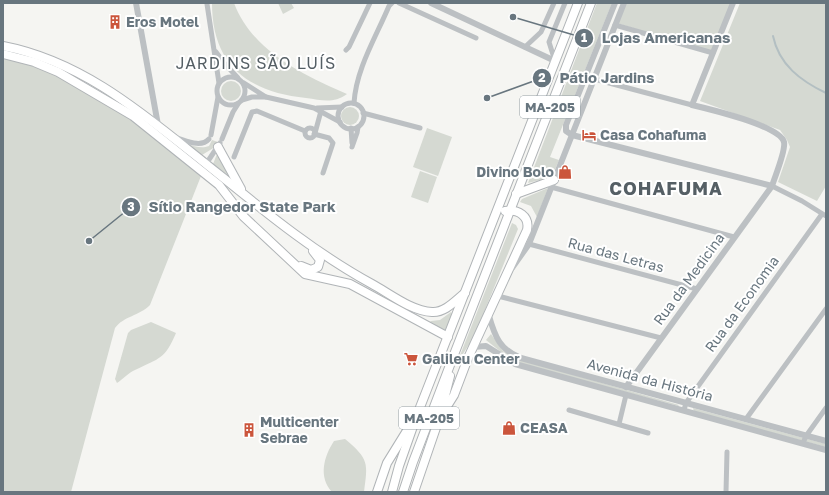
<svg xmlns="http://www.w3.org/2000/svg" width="829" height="495" font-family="'Golos Text',sans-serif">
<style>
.green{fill:#d5d9d2}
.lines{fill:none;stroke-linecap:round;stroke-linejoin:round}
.stream{stroke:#b3bfc2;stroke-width:2}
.primary-casing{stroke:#b0b4b7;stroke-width:10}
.minor{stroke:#bcc0c3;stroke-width:5}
.tertiary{stroke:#bcc0c3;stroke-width:6}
.primary{stroke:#fff;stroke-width:8}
.labels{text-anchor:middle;stroke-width:4;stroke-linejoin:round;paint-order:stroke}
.shield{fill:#fff;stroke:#959fa5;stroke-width:1}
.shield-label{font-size:13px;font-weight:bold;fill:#68767f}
.poi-label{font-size:14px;font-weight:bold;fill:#68767f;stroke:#fff;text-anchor:start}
.street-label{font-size:14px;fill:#68767f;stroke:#fff}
.quarter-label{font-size:16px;letter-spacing:1px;fill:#555f65;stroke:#fff}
.district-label{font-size:18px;font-weight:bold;letter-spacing:1px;fill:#555f65;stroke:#fff}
.leader{fill:none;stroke:#68767f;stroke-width:1.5}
.callout-dot{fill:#68767f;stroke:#fff;stroke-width:1.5}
.mark-label{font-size:12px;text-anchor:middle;font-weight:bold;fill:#fff}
.callout-label{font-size:15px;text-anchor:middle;font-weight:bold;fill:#68767f;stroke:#fff;stroke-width:4;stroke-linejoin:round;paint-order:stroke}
</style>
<rect width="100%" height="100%" fill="#f5f5f2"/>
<g class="green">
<path d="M212 3H234C252 51 303 75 347 94 333 104 322 100 306 98 248 92 212 65 212 3Z"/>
<polygon points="278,3 291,3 294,8 283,14"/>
<polygon points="597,3 612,3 550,157 559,160 552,177 528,183"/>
<polygon points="626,3 734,3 714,53 617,23"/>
<polygon points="740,3 826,3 826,186 817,201 778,182 790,147 787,140 780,130 700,101"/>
<path d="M3 58 46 70 128 117 201 176 150 305C139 316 124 316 115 328L71 492H3Z"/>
<circle cx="231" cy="91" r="10"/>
<circle cx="350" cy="116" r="9"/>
<polygon points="427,128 452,137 438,176 413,167"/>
<path d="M212 140 218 142 215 147 202 155 187 144C195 146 201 149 209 146Z"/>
<polygon points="217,154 219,154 236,182 213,164"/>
<polygon points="420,171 437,177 428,203 411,197"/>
<polygon points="548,188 537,217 531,206 520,202 522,199"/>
<polygon points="512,223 516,225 518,229 474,337 457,363"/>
<polygon points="451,312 452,314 446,331 430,322 431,321 440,320"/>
<path d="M151 322 176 333C165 359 160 358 135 370 128 373 123 379 117 383L115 379 128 333 131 330Z"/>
<polygon points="491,334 503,351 515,358 679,405 678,406 525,365 506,356 486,340"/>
<polygon points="693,408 826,444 826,447 694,412"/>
<path d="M345 439C369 459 368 463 364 492H332C318 477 324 456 334 441Z"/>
</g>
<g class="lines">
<path class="stream" d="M773 36C779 65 801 81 826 93"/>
<defs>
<g id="primary">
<path d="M3 46C76 60 134 106 191 152 249 198 306 248 372 284 389 293 411 311 432 312 445 313 456 300 465 293"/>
<polyline points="3,54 34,62 58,72 133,116 219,185 243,216 305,274 350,284 448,337"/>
<polyline points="218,147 241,189"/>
<polyline points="516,194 554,180"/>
<polyline points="301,266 311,270 318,267 320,260 313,251"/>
<path d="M439 419 454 395 468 358 527 230C530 216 518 209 505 211"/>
<polyline points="377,492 387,463 408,429"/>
<polyline points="392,492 399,466 417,415 578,3"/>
<polyline points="403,492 413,462 455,352 591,3"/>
<polyline points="414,492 439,419 450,376"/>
</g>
</defs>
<use href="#primary" class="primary-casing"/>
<g class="minor">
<polyline points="399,3 476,38"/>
<polyline points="207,4 219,83"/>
<polyline points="615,25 713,53"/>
<polyline points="525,47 541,32 554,3"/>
<polyline points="346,50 349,47 370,3"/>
<polyline points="216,52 225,64 238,78"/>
<polyline points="555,61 549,42 565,3"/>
<circle cx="231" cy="91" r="14"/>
<polyline points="594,79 692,105"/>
<polyline points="266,97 314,108 340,122"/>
<polyline points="242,100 252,97 266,97 244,83"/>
<path d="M354 103C356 69 376 37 389 6L392 3"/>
<circle cx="351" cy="116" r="13"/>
<polyline points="317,108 342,107"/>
<polyline points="363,113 420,128"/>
<polyline points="351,128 352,143"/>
<circle cx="310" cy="133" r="5"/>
<polyline points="315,133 321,111"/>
<polyline points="314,134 329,138 333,143 323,173"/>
<polyline points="211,135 218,97"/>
<path d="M177 138C187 141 201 148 209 139"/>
<polyline points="222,139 233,112 238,104"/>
<polyline points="352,147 357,133 358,127"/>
<polyline points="234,157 252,112 257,111 305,131"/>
<polyline points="206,164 220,143"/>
<polyline points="772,186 802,201 826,216"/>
<polyline points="551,187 734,237"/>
<polyline points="529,244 697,289"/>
<polyline points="498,296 661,338"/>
<polyline points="569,410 648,433"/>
<polyline points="684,410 686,403 822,214"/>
<polyline points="746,419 826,309"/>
<polyline points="619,424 626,395"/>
<polyline points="803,443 806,436 826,408"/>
<polyline points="726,492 727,452"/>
</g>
<g class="tertiary">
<polyline points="136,3 158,125"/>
<polyline points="431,3 555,61"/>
<polyline points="615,3 566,125 566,131 572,135 772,186"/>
<polyline points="512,268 529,244 624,3"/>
<path d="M489 316C495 337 500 350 521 358L826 441"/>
<polyline points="473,347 486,346 515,364 826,450"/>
<path d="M626 387 772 186C775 176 786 151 784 142 780 126 709 109 692 105L733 3"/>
</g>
<use href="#primary" class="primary"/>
</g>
<defs>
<symbol id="building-bare" viewBox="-9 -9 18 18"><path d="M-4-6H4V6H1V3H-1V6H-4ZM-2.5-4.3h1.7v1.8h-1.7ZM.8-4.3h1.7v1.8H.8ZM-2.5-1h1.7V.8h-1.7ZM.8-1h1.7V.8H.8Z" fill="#cb553c" stroke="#fff" stroke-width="2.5" paint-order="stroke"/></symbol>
<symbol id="hotel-bare" viewBox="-9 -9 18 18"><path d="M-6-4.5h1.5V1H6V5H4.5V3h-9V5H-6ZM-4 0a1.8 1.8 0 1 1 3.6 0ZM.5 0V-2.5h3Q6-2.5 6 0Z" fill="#cb553c" stroke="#fff" stroke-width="2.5" paint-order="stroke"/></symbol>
<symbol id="shop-bare" viewBox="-9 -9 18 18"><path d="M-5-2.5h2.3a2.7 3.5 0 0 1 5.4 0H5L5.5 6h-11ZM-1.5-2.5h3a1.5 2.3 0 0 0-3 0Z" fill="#cb553c" stroke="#fff" stroke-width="2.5" paint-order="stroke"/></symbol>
<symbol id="supermarket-bare" viewBox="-9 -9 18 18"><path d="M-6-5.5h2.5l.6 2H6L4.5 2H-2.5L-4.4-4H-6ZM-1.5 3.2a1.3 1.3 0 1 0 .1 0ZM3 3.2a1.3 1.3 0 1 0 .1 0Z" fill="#cb553c" stroke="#fff" stroke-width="2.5" paint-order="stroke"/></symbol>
</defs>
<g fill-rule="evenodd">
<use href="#building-bare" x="105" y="12" width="20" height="20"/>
<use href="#hotel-bare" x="579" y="125" width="20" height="20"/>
<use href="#shop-bare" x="555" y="162" width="20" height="20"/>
<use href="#supermarket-bare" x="401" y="349" width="20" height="20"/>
<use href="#shop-bare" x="499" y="418" width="20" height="20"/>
<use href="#building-bare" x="239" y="420" width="20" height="20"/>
</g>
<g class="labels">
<g class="shield">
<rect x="520" y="96" width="60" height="22" rx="3"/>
<rect x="399" y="407" width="60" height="22" rx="3"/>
</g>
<g class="shield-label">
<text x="550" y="112">MA-205</text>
<text x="429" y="423">MA-205</text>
</g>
<g class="poi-label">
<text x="126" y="27">Eros Motel</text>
<text x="600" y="140">Casa Cohafuma</text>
<text x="554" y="177" text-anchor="end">Divino Bolo</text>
<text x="422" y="364">Galileu Center</text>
<text x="260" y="427">Multicenter<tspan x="260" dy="16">Sebrae</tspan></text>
<text x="520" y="433">CEASA</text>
</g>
<g class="street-label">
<text transform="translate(616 255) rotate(15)" y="5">Rua das Letras</text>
<text transform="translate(689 279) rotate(-54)" y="5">Rua da Medicina</text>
<text transform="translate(742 304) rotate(-54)" y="5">Rua da Economia</text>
<text transform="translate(650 380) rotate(15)" y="5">Avenida da História</text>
</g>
<g class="quarter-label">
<text x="256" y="69">JARDINS SÃO LUÍS</text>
</g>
<g class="district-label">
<text x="666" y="195">COHAFUMA</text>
</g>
</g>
<path class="leader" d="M513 17L584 38M487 98L542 78M89 241L131 207"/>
<g class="callout-dot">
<circle cx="513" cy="17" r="4"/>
<circle cx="487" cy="98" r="4"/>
<circle cx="89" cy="241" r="4"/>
<circle cx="584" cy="38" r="10"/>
<circle cx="542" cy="78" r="10"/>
<circle cx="131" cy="207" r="10"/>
</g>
<g class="mark-label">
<text x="584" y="42">1</text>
<text x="542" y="82">2</text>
<text x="131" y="211">3</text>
</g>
<g class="callout-label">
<text x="666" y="43">Lojas Americanas</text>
<text x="607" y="83">Pátio Jardins</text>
<text x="242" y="212">Sítio Rangedor State Park</text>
</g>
<rect width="829" height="495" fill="none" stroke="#68767f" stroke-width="8"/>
</svg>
